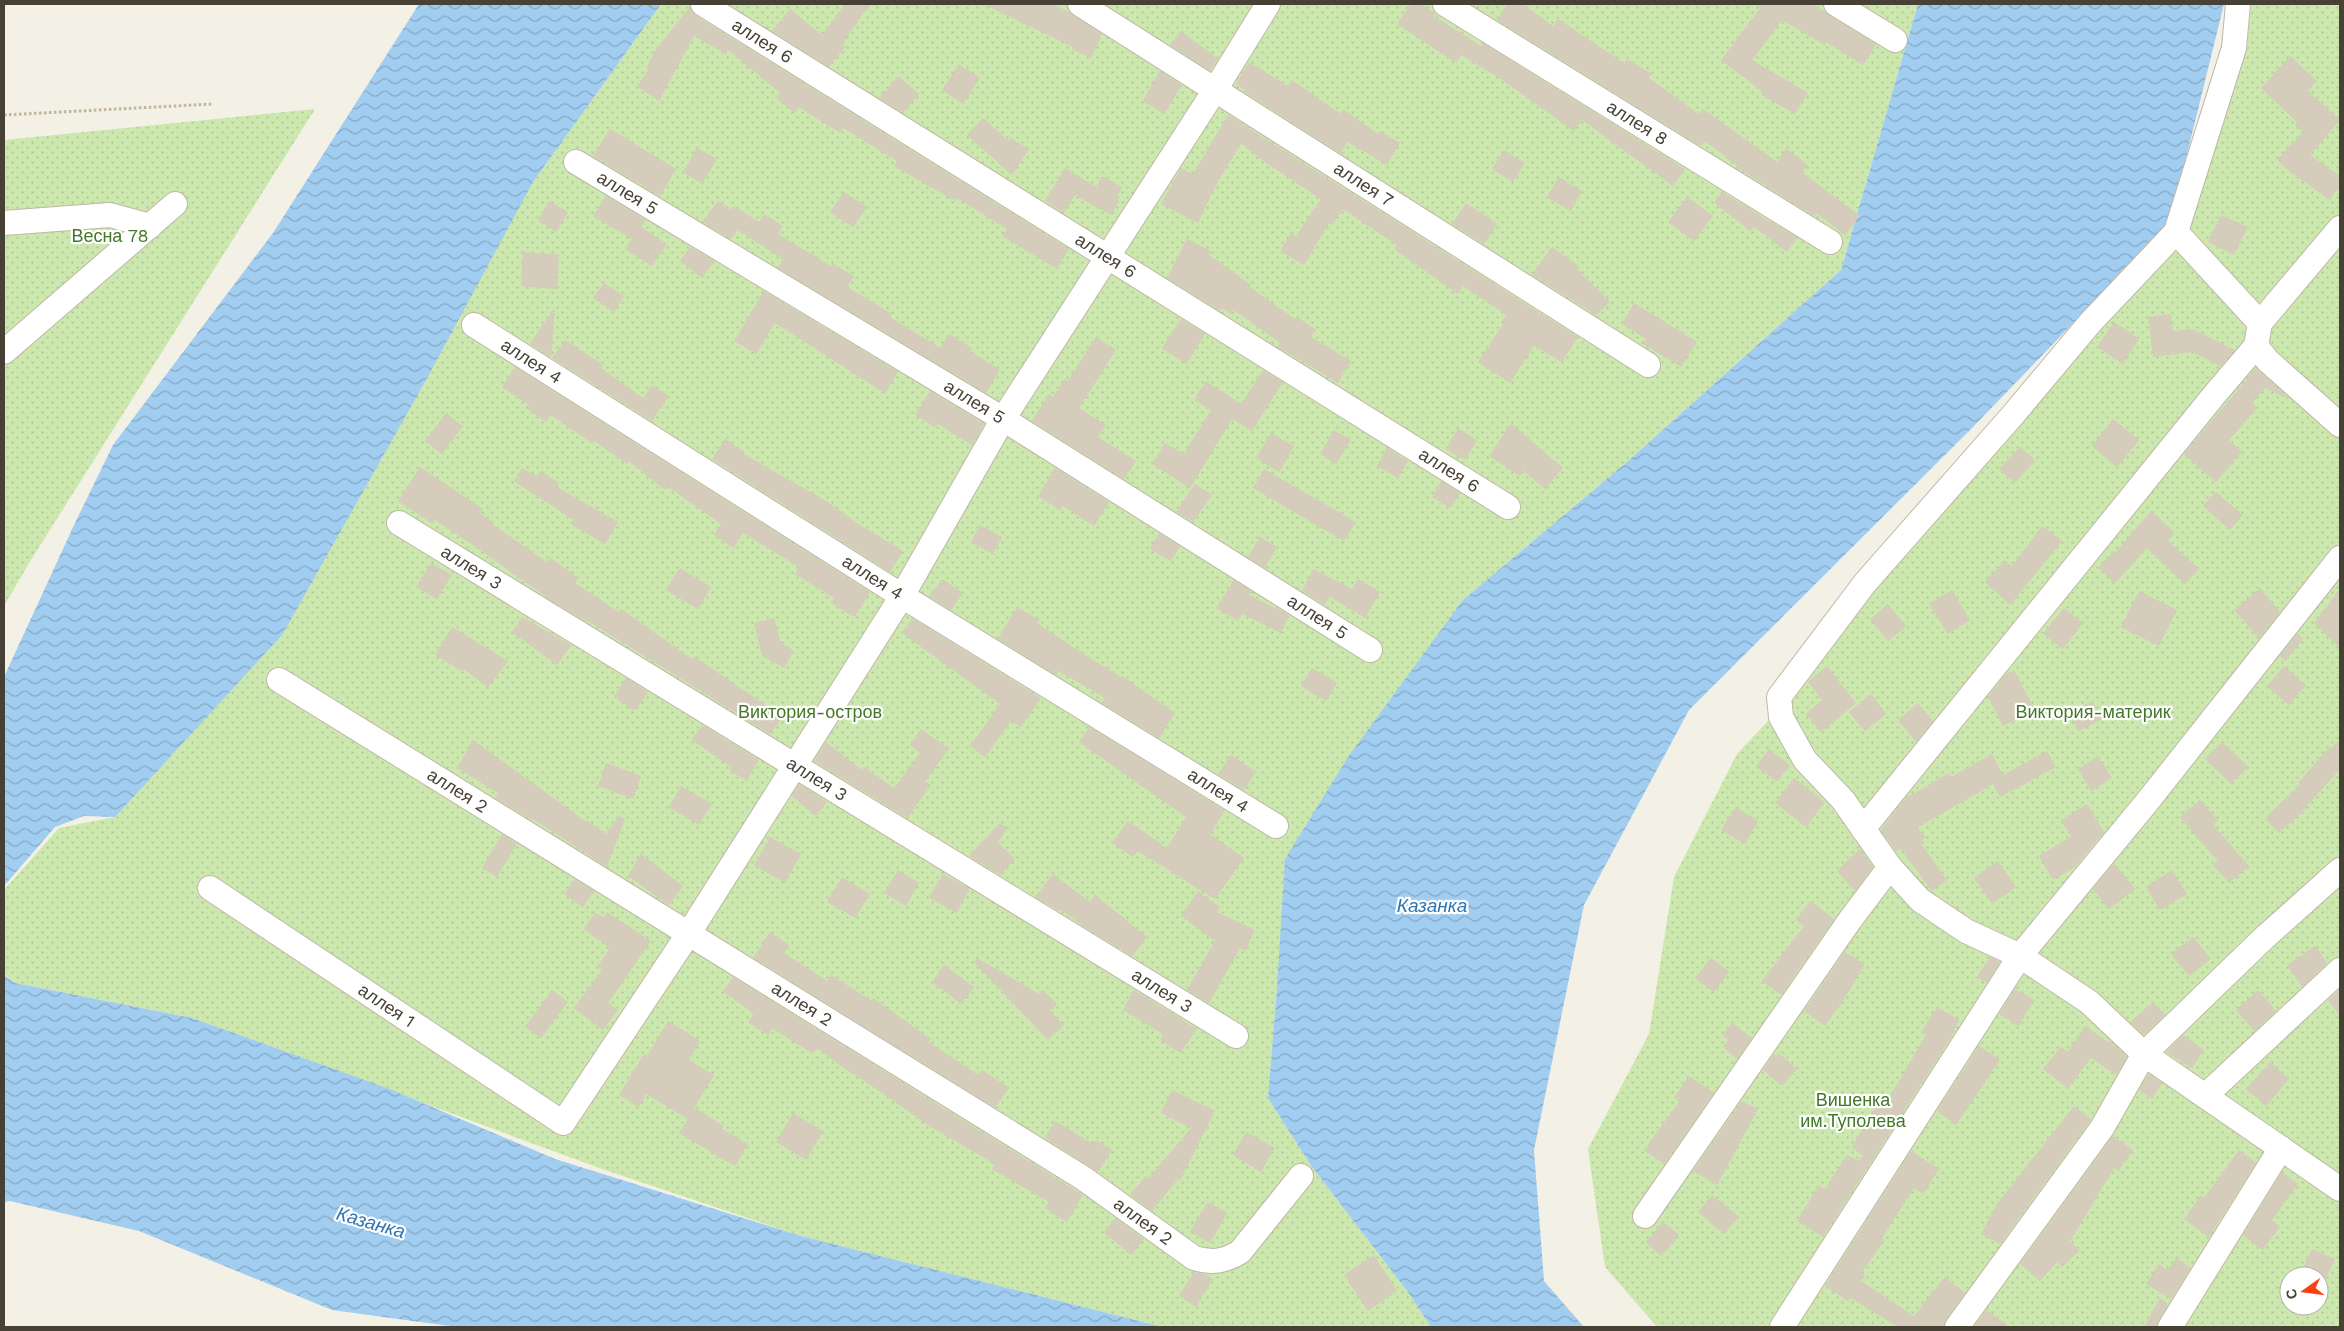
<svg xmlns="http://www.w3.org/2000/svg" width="2344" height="1331" font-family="'Work Sans',sans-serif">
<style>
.garden{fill:url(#garden-dots);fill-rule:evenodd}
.water{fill:url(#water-waves)}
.building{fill:#d5ccbb}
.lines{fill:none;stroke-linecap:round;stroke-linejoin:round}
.minor-casing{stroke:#bfb8a8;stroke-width:26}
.path{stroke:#c1b499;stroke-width:3;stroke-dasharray:2.5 2.5;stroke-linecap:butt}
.minor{stroke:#fff;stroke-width:24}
.labels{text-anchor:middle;stroke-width:4.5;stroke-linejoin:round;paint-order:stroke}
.street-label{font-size:18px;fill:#464035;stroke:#fff}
.park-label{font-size:18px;fill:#437828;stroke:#fff}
.water-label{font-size:19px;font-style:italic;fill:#2d75b3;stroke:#fff}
</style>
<defs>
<pattern id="garden-dots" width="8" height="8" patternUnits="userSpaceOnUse" patternTransform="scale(1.25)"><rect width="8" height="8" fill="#cce8ae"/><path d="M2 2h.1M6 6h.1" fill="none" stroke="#b1c896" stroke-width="1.8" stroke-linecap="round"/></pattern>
<pattern id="water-waves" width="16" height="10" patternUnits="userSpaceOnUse" patternTransform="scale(1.25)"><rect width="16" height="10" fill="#a1cdf1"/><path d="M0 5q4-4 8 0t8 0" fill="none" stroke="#85a8c4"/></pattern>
</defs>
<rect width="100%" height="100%" fill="#f3f0e6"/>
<g class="garden">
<polygon points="661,4 1918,4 1841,270 1627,462 1463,600 1277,988 1268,1098 1312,1167 1408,1292 1431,1327 1163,1327 801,1236 602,1169 192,1018 15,983 4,974 4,890 59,828 115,817 533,182"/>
<path d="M2251 4H2340V1327H1657L1605 1267 1588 1149 1649 1034 1674 877 1737 754 1784 704 1911 545 2071 360 2171 254 2247 50ZM2289 1276H2319V1306H2289Z"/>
<polygon points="315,109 29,563 4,606 4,140"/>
</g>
<g class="water">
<polygon points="419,4 661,4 533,182 426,380 282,635 115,817 84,816 55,827 4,886 4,677 75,523 113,445 273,233"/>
<polygon points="1918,4 2224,4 2170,223 1971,429 1689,710 1584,905 1534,1150 1544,1281 1584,1327 1431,1327 1408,1292 1312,1167 1268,1098 1277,988 1285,859 1348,757 1463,600 1627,462 1841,270"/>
<polygon points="4,975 15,983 192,1018 392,1090 555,1159 801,1236 1163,1327 457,1327 332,1310 139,1231 10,1201 4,1202"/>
</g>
<g class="building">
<polygon points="845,4 870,4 842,44 846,46 829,67 772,31 790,9 822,35"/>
<polygon points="983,4 1051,4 1070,12 1102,34 1091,58 1072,49 1073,47"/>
<polygon points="1411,4 1421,4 1435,14 1434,16 1481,46 1483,43 1685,169 1673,186 1582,120 1574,131 1501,79 1461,55 1456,63 1397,24"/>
<polygon points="1507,4 1523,4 1553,26 1558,19 1624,63 1627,59 1652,74 1649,78 1699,114 1703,109 1777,162 1786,149 1808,165 1802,172 1860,216 1845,235 1816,213 1814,216 1739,169 1740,168 1705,141 1701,146 1497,20"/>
<polygon points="1755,4 1812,4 1876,44 1863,65 1826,42 1825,45 1782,20 1752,60 1808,93 1795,114 1762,95 1763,92 1721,60 1761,7"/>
<polygon points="690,7 696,16 1069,249 1057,269 1002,236 1007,229 957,198 955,201 894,166 897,161 843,128 840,133 799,107 795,113 776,98 780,93 728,50 726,54 694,36 659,101 637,86 649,69 646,68 656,49"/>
<polygon points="1181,31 1218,59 1210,71 1170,45"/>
<polygon points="2290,56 2317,81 2308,91 2340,120 2310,155 2340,176 2340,185 2330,200 2292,173 2277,160 2303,132 2295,125 2297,122 2261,88"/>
<polygon points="1249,62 1288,86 1292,80 1341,114 1344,110 1378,134 1380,131 1400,143 1387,165 1348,142 1340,153 1243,91 1244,89 1236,84"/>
<polygon points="959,64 980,78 963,104 942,90"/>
<polygon points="1160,71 1182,85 1164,114 1143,101"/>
<polygon points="898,76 919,94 903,113 879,98"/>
<polygon points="1228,115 1578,337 1562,362 1534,346 1510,383 1478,362 1504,323 1502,321 1506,315 1463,286 1458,294 1394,249 1397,245 1343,209 1332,225 1329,223 1304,265 1280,251 1291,233 1296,236 1321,199 1265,162 1241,143 1216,185 1198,223 1161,204 1181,168 1193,174"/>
<polygon points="983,118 1009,141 1011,138 1029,149 1012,175 967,135"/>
<polygon points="610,129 676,169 660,196 593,156"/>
<polygon points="697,148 717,159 702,184 683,172"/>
<polygon points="1504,150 1525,163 1513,182 1492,169"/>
<polygon points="1065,168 1096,187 1102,176 1122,187 1116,199 1119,201 1111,215 1075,195 1064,213 1045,201"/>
<polygon points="1559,177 1582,191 1571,211 1547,197"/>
<polygon points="844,192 867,207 853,227 830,212"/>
<polygon points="1722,192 1797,238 1787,252 1754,227 1751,231 1714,203"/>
<polygon points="606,196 646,220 641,227 667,244 652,266 625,249 632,239 593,216"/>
<polygon points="1687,197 1713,216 1694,241 1668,222"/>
<polygon points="549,201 568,212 556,232 538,220"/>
<polygon points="718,201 731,210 733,206 759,222 764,214 783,226 778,234 831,266 832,263 854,276 847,287 892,314 890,317 940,348 949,334 972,348 970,351 1000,370 986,393 778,268 783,259 738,230 731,239 707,225 703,221"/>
<polygon points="1466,203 1497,224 1484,244 1452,224"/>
<polygon points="2221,215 2248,227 2234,255 2208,242"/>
<polygon points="1187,239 1211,251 1209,255 1251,285 1250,287 1295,319 1297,317 1316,330 1311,337 1351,361 1338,383 1278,347 1280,343 1234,310 1231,314 1222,308 1220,311 1167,278"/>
<polygon points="690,247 714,261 702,278 680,261"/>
<polygon points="1552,247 1577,265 1575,267 1610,302 1596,315 1532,275"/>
<polygon points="523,252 559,255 557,289 521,286"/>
<polygon points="604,283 624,296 614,312 593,298"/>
<polygon points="764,291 898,372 885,393 775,323 756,354 734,341"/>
<polygon points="1634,303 1697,342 1681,367 1643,344 1646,339 1622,324"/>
<polygon points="555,307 551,358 530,344"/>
<polygon points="2171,314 2173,331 2192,329 2235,350 2220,366 2192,352 2153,357 2148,317"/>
<polygon points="1181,319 1205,334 1186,364 1162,348"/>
<polygon points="2114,322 2139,339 2123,364 2097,347"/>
<polygon points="1096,337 1116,350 1079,408 1106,425 1098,437 1136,461 1124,479 1032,421 1049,394 1053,397 1064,379 1068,381"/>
<polygon points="565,340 603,365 601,368 643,398 652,385 669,396 652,421 552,358"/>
<polygon points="515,367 870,592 855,617 831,603 834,598 795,574 799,567 743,533 733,548 714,535 721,524 667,486 665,490 629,461 627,464 594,441 593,444 551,415 546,422 528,409 530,406 502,387"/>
<polygon points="2256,368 2286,396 2285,398 2265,388 2252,403 2257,408 2229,440 2242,452 2216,482 2184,454"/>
<polygon points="1263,370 1283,382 1252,431 1232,419 1190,488 1152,464 1165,443 1184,454 1211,410 1194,400 1206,381 1241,404"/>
<polygon points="930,391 984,424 972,445 938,424 935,427 915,415"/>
<polygon points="446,413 463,426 442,454 425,441"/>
<polygon points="2113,419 2139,440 2117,467 2092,446"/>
<polygon points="1511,423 1563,468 1545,489 1523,470 1520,476 1489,456"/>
<polygon points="1458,428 1477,440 1465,460 1446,449"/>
<polygon points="1334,430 1351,440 1336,464 1320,454"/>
<polygon points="1271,433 1294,446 1279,472 1256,458"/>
<polygon points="725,439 743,451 742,453 828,502 857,523 903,551 890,572 712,459"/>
<polygon points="2020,447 2035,460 2015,483 1999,469"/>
<polygon points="1387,448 1408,461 1398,478 1377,466"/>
<polygon points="420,467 483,509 480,513 493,522 492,524 547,562 550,558 579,578 575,583 619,612 621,609 692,659 694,656 783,717 770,734 588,621 587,622 552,601 476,547 435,520 433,524 398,501"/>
<polygon points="522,468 537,476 541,471 559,483 557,487 618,522 605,544 572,525 574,520 514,481"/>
<polygon points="1055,468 1109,502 1094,526 1063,506 1060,510 1038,496"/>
<polygon points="1264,469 1356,522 1344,541 1253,488"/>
<polygon points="1441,481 1460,493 1451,508 1432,497"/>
<polygon points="1195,484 1212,495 1193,522 1176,512"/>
<polygon points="2216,492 2243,515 2230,530 2203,506"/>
<polygon points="2151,511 2175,533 2168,541 2199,569 2185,584 2147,548 2115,583 2098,568 2114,551 2116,552"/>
<polygon points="980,525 1002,537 993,554 971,542"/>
<polygon points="2042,526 2062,541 2010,605 1985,582 2005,560 2012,566"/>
<polygon points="1159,533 1180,546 1171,561 1150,549"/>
<polygon points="1260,537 1277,547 1265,568 1248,557"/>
<polygon points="431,563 452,575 437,599 416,587"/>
<polygon points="680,568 711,587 698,609 666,590"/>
<polygon points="1313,569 1352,589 1358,579 1380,592 1365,618 1329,596 1325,605 1302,591"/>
<polygon points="942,579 963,593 951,610 929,597"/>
<polygon points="1234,580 1251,591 1249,595 1289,615 1281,633 1242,614 1238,621 1216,608"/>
<polygon points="2260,588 2280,612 2259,638 2234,610"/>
<polygon points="2340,589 2340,648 2314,623"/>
<polygon points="1952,590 1970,620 1948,634 1929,604"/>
<polygon points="2139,591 2177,610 2159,646 2121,627"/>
<polygon points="1888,604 1906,626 1888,641 1870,619"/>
<polygon points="1017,607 1039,620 1037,623 1085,655 1121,677 1122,676 1175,713 1159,738 1102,703 1105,698 1059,671 1056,675 998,639"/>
<polygon points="2064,608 2083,623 2063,649 2043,634"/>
<polygon points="522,617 571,645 557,665 512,632"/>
<polygon points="774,618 781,643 794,651 784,668 762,656 754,623"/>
<polygon points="912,618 1041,698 1021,727 1011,721 985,757 970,746 1000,704 902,633"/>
<polygon points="452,627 508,661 488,687 464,669 462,671 435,655"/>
<polygon points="2298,633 2303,639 2286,661 2280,656"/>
<polygon points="1827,666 1856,703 1821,732 1806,714 1822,700 1808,682"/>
<polygon points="2284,666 2306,685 2289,705 2267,686"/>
<polygon points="1312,668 1337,683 1326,701 1301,686"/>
<polygon points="2014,670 2035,710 2003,726 1988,697 2005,675"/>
<polygon points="626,678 648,692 635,711 614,697"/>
<polygon points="1871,694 1886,714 1865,731 1849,712"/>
<polygon points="2092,701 2102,719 2079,731 2069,713"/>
<polygon points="1918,703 1933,721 1916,742 1898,720"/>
<polygon points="702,725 759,760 747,781 729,770 731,767 692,740"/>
<polygon points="1090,727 1225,811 1210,834 1244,858 1215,899 1138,851 1133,857 1112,843 1128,821 1167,848 1186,817 1079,742"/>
<polygon points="921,729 949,749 925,781 931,785 907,818 814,761 826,742 862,770 864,767 894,788 920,753 910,745"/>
<polygon points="473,740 585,821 586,820 606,834 619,816 625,819 607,867 533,819 532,820 495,798 498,793 457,768"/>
<polygon points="2340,740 2340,769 2299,815 2279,833 2265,818 2300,785 2298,783 2323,754"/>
<polygon points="2222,742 2248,767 2231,784 2205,759"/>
<polygon points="1769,749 1790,765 1777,782 1756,766"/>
<polygon points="2047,751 2056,767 2000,797 1993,784 1917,828 1926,837 1920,842 1947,880 1932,891 1900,848 1896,852 1881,830 1906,798 1949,773 1951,777 1992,754 2003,775"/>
<polygon points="1231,755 1256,772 1244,790 1218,774"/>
<polygon points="2098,756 2112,778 2091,791 2078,769"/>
<polygon points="606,763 641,776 633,799 598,786"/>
<polygon points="1794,778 1825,802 1806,827 1775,803"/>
<polygon points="799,784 827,802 816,816 792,796"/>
<polygon points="681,786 712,804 699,825 669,807"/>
<polygon points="2200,800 2218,821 2213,825 2249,866 2229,883 2213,865 2218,861 2180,817"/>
<polygon points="2087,804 2104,832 2075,867 2053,880 2039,856 2071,837 2061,820"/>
<polygon points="1736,807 1758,821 1745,844 1721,830"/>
<polygon points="1000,823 1007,828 998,843 1015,859 1000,875 969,856"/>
<polygon points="502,834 517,844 497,877 482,868"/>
<polygon points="770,837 801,854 785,883 754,865"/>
<polygon points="1860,849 1873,867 1855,891 1837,871"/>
<polygon points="641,854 683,886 669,905 628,876"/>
<polygon points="1998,861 2016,887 1992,904 1974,878"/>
<polygon points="2114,863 2135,889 2109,909 2093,889"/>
<polygon points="898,870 919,883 906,906 884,893"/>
<polygon points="2172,870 2187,894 2160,910 2146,887"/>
<polygon points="943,874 970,889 956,913 929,897"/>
<polygon points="1053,874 1090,902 1095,895 1147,937 1132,956 1084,927 1060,909 1059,911 1035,897"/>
<polygon points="842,877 870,894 855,918 827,902"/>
<polygon points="575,879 594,891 583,907 564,894"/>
<polygon points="1198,891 1220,907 1217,912 1255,930 1245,951 1240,948 1209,1003 1187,990 1215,941 1181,916"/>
<polygon points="1810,901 1834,919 1781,995 1762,981 1804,926 1796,920"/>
<polygon points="607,912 651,941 608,1003 618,1010 603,1030 574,1008 602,970 597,967 610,948 584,929 595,913 604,917"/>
<polygon points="770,932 789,945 784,953 827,981 831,975 872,1001 873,998 931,1039 929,1042 978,1075 982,1070 1009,1088 995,1108 753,958"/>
<polygon points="2193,937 2211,959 2189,976 2171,954"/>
<polygon points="2315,946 2327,963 2302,987 2287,965"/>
<polygon points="1845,952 1865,964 1845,998 1825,1026 1804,1011"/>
<polygon points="1990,957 2000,962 1987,983 1977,977"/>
<polygon points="977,958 1039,994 1043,990 1057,1004 1050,1011 1064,1025 1048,1040 974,962"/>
<polygon points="1711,958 1729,972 1714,992 1695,978"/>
<polygon points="944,965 974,987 961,1004 932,982"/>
<polygon points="733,977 1083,1195 1067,1222 1045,1208 1049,1202 992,1169 995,1164 931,1127 850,1071 849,1072 817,1048 813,1054 772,1028 768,1035 748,1022 754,1014 723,991"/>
<polygon points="2015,989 2034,1000 2019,1026 1999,1014"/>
<polygon points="2340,989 2340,1016 2328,1000"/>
<polygon points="552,990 568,1002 541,1038 525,1027"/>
<polygon points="1134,990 1197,1029 1180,1053 1160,1040 1163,1034 1123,1010"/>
<polygon points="2258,990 2276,1011 2254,1031 2236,1010"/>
<polygon points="2153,1002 2165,1015 2144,1035 2130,1022"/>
<polygon points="1937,1007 1959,1020 1954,1030 1955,1031 1823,1237 1797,1221 1819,1185 1825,1189 1847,1155 1859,1161 1863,1156 1852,1147 1880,1100 1886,1103 1926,1035 1921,1032"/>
<polygon points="668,1021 700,1041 689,1060 714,1075 688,1119 646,1094 639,1107 619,1095 644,1054 647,1056"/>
<polygon points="1732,1023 1752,1038 1737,1059 1723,1047 1728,1040 1723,1035"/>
<polygon points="2085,1026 2108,1042 2110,1041 2127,1057 2116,1075 2091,1058 2068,1088 2043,1069 2061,1047 2068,1052"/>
<polygon points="2183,1035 2204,1050 2192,1068 2166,1052"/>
<polygon points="1979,1046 2000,1060 1956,1125 1937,1111"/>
<polygon points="1779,1053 1797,1069 1782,1086 1763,1070 1774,1054 1776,1056"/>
<polygon points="2270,1062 2289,1079 2266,1106 2246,1089"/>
<polygon points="2149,1074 2162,1083 2152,1099 2139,1090"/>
<polygon points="1689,1076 1714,1093 1664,1164 1644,1150 1679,1102 1674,1098"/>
<polygon points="1172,1090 1215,1111 1180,1181 1178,1179 1152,1211 1130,1195 1146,1176 1149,1178 1191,1128 1161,1113"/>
<polygon points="1742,1101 1758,1109 1717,1185 1693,1171"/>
<polygon points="2074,1106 2091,1119 2000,1244 1981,1234 1997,1204"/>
<polygon points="695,1108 724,1126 722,1129 748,1144 735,1166 679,1133"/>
<polygon points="793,1113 823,1131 806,1160 776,1142"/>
<polygon points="1055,1121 1093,1144 1095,1140 1112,1150 1098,1172 1045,1138"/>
<polygon points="1246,1132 1275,1148 1261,1172 1233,1155"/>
<polygon points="2113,1136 2133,1150 2118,1171 2114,1168 2070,1241 2079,1251 2062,1267 2057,1262 2040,1281 2020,1264"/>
<polygon points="2239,1150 2256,1163 2209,1237 2184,1219 2201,1195 2204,1198"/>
<polygon points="1911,1151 1939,1169 1923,1194 1914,1188 1882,1238 1885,1240 1861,1273 1865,1276 1861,1281 1914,1316 1945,1277 1965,1293 1946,1319 1944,1327 1898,1327 1851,1298 1848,1301 1825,1286"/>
<polygon points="2282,1172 2298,1184 2272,1220 2280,1226 2263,1250 2243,1235"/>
<polygon points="1712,1195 1739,1217 1724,1234 1698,1212"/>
<polygon points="1208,1202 1227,1213 1210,1243 1190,1231"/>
<polygon points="1115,1218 1144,1239 1131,1255 1104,1232"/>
<polygon points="1663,1222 1679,1235 1661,1256 1646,1242"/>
<polygon points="2312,1249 2335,1259 2324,1282 2319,1280 2319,1276 2310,1276 2301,1272"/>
<polygon points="1374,1255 1397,1291 1368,1311 1344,1275"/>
<polygon points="2176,1258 2191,1268 2171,1299 2146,1284 2159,1264 2168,1270"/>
<polygon points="1194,1272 1205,1274 1213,1279 1196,1307 1179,1296"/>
<polygon points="2160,1298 2168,1304 2156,1327 2144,1327"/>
<polygon points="1987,1310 2009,1327 1974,1327"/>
</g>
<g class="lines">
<defs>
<g id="minor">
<path id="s1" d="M703 4 1508 507"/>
<path id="s2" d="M1080 4 1648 365"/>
<path id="s3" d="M1445 4 1830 242"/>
<polyline points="1836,4 1895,40"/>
<polyline points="2238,4 2234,48 2176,232 2090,323 2012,416 1865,583 1779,697 1781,717 1805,760 1843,800 1890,867 1920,900 1966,931 2020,956 2089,1002 2144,1054 2340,1189"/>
<path id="s4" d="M576 162 1003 419 1370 650"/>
<polyline points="4,223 110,215 150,226"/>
<polyline points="2176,232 2260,323 2256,346 2268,361 2340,425"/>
<polyline points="2260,323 2340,228"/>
<path id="s5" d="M474 325 902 596 1276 826"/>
<polyline points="4,352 175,204"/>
<path id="s6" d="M399 523 1236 1036"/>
<path id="s7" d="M279 680 1083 1178 1194 1258C1212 1263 1223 1262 1240 1252L1301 1176"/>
<polyline points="1863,829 2215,394 2256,346"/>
<path id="s8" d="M210 888 563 1123 689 933 902 596 1003 419 1215 90 1268 4"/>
<polyline points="2205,1096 2340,970"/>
<polyline points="1645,1216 1850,920 1890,867"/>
<polyline points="1782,1327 2020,956 2147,802 2340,558"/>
<polyline points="1957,1327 2102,1128 2144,1054 2264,938 2340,870"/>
<polyline points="2170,1327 2281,1148"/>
</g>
</defs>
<use href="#minor" class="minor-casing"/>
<polyline class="path" points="4,115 212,104"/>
<use href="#minor" class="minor"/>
</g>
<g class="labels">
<g class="street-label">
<text dy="6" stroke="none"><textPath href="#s1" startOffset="70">аллея 6</textPath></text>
<text dy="6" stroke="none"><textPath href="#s3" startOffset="226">аллея 8</textPath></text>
<text dy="6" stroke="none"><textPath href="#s2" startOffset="336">аллея 7</textPath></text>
<text dy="6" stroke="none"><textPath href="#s4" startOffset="60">аллея 5</textPath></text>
<text dy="6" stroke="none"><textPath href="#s1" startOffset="475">аллея 6</textPath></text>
<text dy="6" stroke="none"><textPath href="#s5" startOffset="68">аллея 4</textPath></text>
<text dy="6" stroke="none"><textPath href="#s4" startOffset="465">аллея 5</textPath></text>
<text dy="6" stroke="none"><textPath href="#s1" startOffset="880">аллея 6</textPath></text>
<text dy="6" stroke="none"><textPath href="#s6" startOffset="85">аллея 3</textPath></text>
<text dy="6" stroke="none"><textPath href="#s5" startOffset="472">аллея 4</textPath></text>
<text dy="6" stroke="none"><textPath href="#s4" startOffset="870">аллея 5</textPath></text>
<text dy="6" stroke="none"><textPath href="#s6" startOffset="490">аллея 3</textPath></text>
<text dy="6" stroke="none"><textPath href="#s7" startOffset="210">аллея 2</textPath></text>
<text dy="6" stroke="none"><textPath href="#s5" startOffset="878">аллея 4</textPath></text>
<text dy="6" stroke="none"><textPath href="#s6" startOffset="895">аллея 3</textPath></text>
<text dy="6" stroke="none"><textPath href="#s7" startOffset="615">аллея 2</textPath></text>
<text dy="6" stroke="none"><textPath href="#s8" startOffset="212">аллея 1</textPath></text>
<text dy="6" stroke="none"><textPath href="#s7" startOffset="1020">аллея 2</textPath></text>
</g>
<g class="park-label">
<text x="110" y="242">Весна 78</text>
<text x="810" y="718">Виктория-остров</text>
<text x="2093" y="718">Виктория-материк</text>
<text x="1853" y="1106">Вишенка<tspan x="1853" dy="21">им.Туполева</tspan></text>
</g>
<g class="water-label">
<text x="1432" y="912">Казанка</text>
<text transform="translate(371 1222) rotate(16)" y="7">Казанка</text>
</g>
</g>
<rect width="2344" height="1331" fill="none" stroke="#464035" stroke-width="10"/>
<g transform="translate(2304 1291) rotate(256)"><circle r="24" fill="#ffffff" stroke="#b5b3ae"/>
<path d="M0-4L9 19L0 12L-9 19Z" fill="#fc4014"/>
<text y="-8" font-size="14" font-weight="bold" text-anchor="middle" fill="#464035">С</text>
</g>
</svg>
